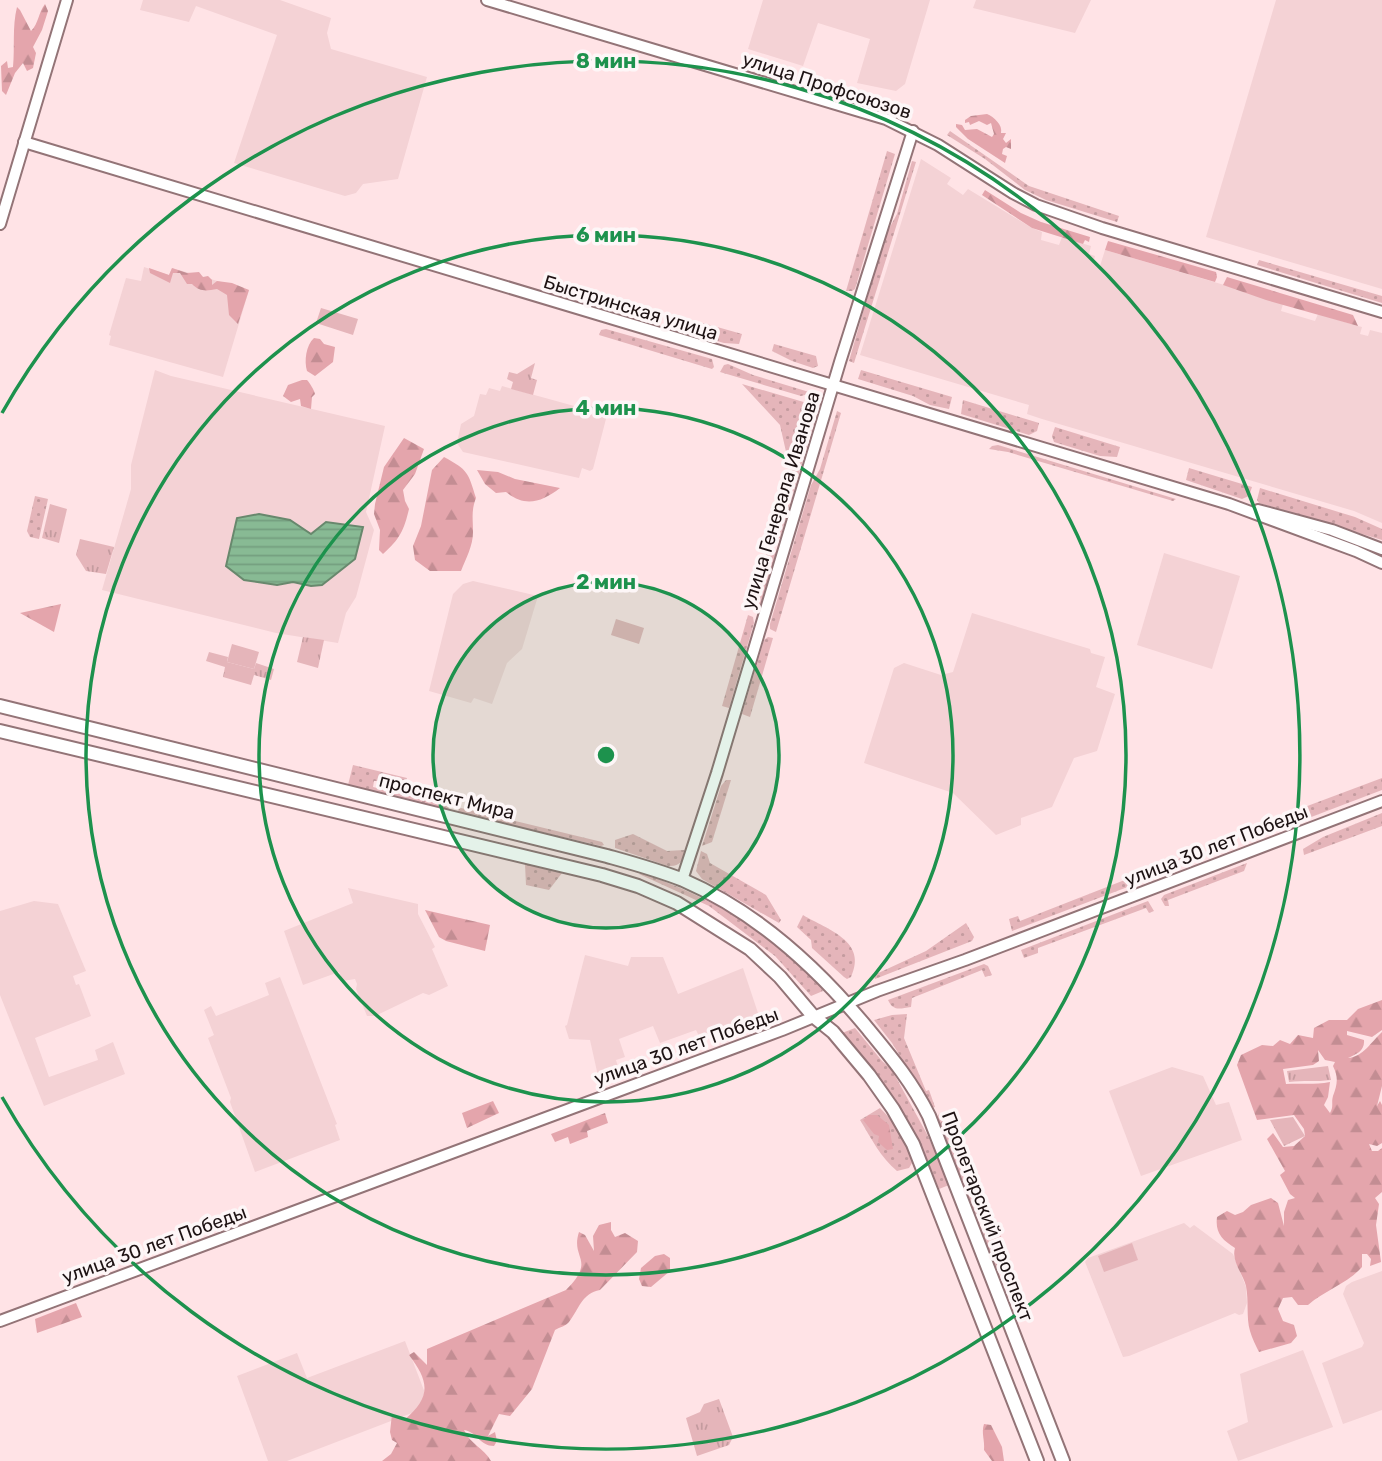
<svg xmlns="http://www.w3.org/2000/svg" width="1382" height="1461" font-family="Rubik,sans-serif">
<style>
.built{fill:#f4d2d5}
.grass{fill:url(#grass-dots)}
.forest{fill:url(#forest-firs);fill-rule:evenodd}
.park{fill:url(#park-tufts)}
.pitch{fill:#e5b5ba}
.water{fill:url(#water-rules);stroke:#68886d;stroke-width:2}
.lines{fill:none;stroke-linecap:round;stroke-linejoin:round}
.secondary-casing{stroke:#937477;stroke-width:14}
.primary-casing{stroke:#937477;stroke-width:16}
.secondary{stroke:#fff;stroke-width:10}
.primary{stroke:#fff;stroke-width:12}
.ring{fill:none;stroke:#1d924d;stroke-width:3.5}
.labels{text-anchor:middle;stroke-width:7;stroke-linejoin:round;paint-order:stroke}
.street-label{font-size:19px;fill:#1d1213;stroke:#fdf6f7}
.centre{fill:#1d924d;stroke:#fdf6f7;stroke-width:3.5}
.ring-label{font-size:21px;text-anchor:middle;font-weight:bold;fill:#1d924d;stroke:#fdf6f7;stroke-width:7;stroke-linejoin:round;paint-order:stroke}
</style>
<defs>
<pattern id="grass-dots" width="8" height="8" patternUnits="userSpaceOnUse" patternTransform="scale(1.75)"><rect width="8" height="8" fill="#e5b5ba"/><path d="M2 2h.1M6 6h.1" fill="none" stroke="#c49b9f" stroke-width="1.8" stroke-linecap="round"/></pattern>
<pattern id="forest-firs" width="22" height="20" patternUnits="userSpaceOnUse" patternTransform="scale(1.75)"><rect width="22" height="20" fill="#e4a5ac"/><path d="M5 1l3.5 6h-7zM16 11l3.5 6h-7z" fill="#c38d93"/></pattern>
<pattern id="park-tufts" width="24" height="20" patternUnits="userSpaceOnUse" patternTransform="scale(1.75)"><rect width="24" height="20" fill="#e5b5ba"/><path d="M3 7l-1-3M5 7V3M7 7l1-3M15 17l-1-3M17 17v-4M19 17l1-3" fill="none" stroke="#c49b9f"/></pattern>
<pattern id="water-rules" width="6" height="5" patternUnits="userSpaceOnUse" patternTransform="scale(1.75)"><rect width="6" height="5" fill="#88ba94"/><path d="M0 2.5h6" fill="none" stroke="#759f7f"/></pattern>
</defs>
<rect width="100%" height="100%" fill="#ffe3e6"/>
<g class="built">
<polygon points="143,0 280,0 331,18 327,33 331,49 427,77 398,179 363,184 356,193 345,196 234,163 277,35 196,6 189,22 140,10"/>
<polygon points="763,0 930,0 905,84 896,91 857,83 870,39 818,23 803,66 748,49"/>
<polygon points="976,0 1091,0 1075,33 973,8"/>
<polygon points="1276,0 1382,0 1382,289 1206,237"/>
<polygon points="921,159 951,178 947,184 963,195 968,189 1032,228 1042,232 1041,240 1059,245 1062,237 1091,246 1089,254 1095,256 1093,264 1100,266 1105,250 1255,294 1283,304 1281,311 1315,321 1318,314 1358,326 1362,327 1360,334 1368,336 1370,330 1382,333 1382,523 1354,511 1042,419 1027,414 1029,405 860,355"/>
<polygon points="144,267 169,275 172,268 249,290 223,377 109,345 111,336 109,335 126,278 141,281"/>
<polygon points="155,370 171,376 385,426 366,512 374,530 356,597 346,613 338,643 276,633 102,590 131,489 131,465"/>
<polygon points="502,386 607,415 593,469 590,471 582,468 579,478 463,452 457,443 461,424 474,416 480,394 486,395 489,388 500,391"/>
<polygon points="1164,553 1240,576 1212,669 1137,645"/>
<polygon points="473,581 538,596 522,649 507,663 492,704 474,698 471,703 429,691 453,594 463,584"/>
<polygon points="972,613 1090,649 1091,653 1105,657 1096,687 1115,694 1097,751 1074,758 1052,807 1021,818 1021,825 996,835 953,793 864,763 894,668 904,663 941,675 953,672"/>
<polygon points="348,888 418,904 418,914 435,947 432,949 448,986 429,995 423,993 375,1016 367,1016 356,989 357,984 355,979 343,981 339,972 303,985 284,931 353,903"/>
<polygon points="34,901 58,904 86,971 73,976 76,985 79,984 91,1016 35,1038 49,1077 98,1060 95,1050 113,1042 125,1074 44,1106 0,995 0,911"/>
<polygon points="585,955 628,966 631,957 663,957 678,994 743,968 759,1016 701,1040 696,1030 660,1043 653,1026 619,1039 625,1057 616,1060 618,1067 598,1076 590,1040 569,1039 565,1026 567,1025"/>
<polygon points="280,977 337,1124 335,1125 340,1140 255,1172 230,1102 231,1098 208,1038 214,1035 204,1010 211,1006 216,1016 269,995 265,983"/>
<polygon points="1172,1067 1203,1076 1216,1105 1229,1102 1242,1140 1141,1176 1109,1091"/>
<polygon points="1184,1223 1190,1228 1194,1225 1233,1254 1246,1287 1247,1303 1243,1314 1239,1315 1235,1313 1129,1356 1123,1357 1085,1262 1088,1258"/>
<polygon points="1382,1271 1382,1410 1343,1424 1322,1363 1362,1347 1364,1343 1343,1294 1346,1286 1352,1282"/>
<polygon points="405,1341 430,1406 287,1461 268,1461 237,1376 297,1353 307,1378"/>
<polygon points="1303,1350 1333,1427 1238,1461 1227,1431 1248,1422 1240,1374"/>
</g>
<g class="grass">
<polygon points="950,131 1029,186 1119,216 1117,222 1046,200 1025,190 985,159 947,135"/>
<polygon points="887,151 895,154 855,289 852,291 846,291"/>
<polygon points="912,161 916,162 854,363 849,361 885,236 897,214"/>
<polygon points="1259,260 1382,296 1382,303 1257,265"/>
<polygon points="703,323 742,334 739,344 724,343 699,336"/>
<polygon points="606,329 712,359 714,367 712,369 599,335 601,330"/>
<polygon points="774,344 816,356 818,366 813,368 792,361 772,351"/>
<polygon points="728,364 753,375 809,392 808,394 801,396 720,372 724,365"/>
<polygon points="861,370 952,397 949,409 930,405 913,396 858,379"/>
<polygon points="742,384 807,403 789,465 780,425"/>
<polygon points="963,400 1039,423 1037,431 1029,435 961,414"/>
<polygon points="814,406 818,408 780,538 771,541 810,408"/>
<polygon points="837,411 841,413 776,632 770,629 770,624 811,485 820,469"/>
<polygon points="1055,427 1120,447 1117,457 1100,456 1054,442 1052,436"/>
<polygon points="998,445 1176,499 1173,501 1008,452 989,449 992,446"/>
<polygon points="1189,468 1252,487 1249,496 1242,499 1186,480"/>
<polygon points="1260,488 1355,517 1382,529 1382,540 1259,503 1257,500"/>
<polygon points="35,496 48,499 39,539 30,537 27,531"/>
<polygon points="768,548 774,550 776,553 761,604 755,607 751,606"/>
<polygon points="748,615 753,617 754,623 729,708 722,706"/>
<polygon points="768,637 773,638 750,717 742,714 764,640"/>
<polygon points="353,765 407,778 406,782 381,776 379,781 374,781 373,787 448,805 449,808 447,810 348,785"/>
<polygon points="1382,778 1382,790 1306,819 1302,808"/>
<polygon points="726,780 731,780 712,842 702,846 721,786"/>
<polygon points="461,808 602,842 604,845 601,846 460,813 458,810"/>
<polygon points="1382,813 1382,826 1304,855 1303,849 1323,837"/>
<path d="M633 834 667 851 684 850 686 852C682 861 680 867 668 866L615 848V840Z"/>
<polygon points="701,851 707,854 710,863 766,895 781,920 779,923 702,879 696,871"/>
<polygon points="1186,856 1188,861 1167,872 1012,931 1009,919 1018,916 1020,921"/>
<polygon points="1247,863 1244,871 1168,900 1169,906 1165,906 1161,899 1164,895"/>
<polygon points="525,864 562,873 549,890 526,885"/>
<path d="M642 873C703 895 745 918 794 960 804 969 818 980 823 991L811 996 775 956 709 906 639 874Z"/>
<polygon points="1148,901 1154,911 1149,913 1146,908 1038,948 1038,953 1024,958 1021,950"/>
<path d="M803 915C828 930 868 941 851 977L847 979 844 977 812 948 811 940 797 927Z"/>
<polygon points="966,923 974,937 972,941 875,979 874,975 926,951"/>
<path d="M984 964 988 966 992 975 985 977 982 970 912 998 911 1007C899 1009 893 1011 888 1000Z"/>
<polygon points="907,1014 904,1038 926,1091 929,1090 935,1107 932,1108 892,1043 874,1020 892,1015"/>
<path d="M855 1028 882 1061 892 1070 928 1136 949 1185 939 1189C932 1173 926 1155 918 1139 899 1100 871 1065 842 1033Z"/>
<path d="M880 1108C895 1123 909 1142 912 1163L909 1168 897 1171C881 1158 871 1138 860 1120Z"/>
<polygon points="949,1110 977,1174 962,1180 936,1119 939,1114"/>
<polygon points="978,1178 991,1214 984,1217 974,1213 964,1185"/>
<polygon points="993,1222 997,1226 1014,1270 1012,1274 1001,1273 996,1269 983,1234 987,1225"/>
</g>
<g class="forest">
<path d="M45 4 48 11 42 30 33 47 36 53 33 68 27 71 23 63 15 73 6 95 2 91 1 66 7 61 8 68 13 67C15 47 12 27 17 7L20 10 31 31C39 23 38 13 45 4Z"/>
<path d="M987 114C994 117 1003 125 1001 133H1006L1003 139 1006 143 1011 139V149L1006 147 1003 149 1002 154 1007 156 1005 163 968 139 956 127V124L962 125 965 130 977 129 992 137 994 134 991 123 987 125 979 121 970 125 969 122 965 123V120L971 116Z"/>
<polygon points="985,190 1021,213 1041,222 1090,237 1089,242 1085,240 1083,244 1032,228 982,195"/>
<polygon points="1108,241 1216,272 1217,277 1215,282 1105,250"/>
<path d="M149 268 169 275 172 268 187 273 199 272 203 277 208 276 212 280V285L217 281 232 283 249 290 238 324 229 315 227 295 217 289C206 291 200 292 192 284H187L180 273H173L170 283 150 273Z"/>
<polygon points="1227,277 1353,315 1358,326 1266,300 1223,285"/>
<path d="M314 338 320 339 324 344 335 347 333 362 315 376 307 371C304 361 306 345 314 338Z"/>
<path d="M302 380H307C310 383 314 390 315 394L312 397 311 409 301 406 300 399 291 402 283 396 288 385Z"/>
<path d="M404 438 424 449 415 474 403 490 405 501 409 509C404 530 400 539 383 554L379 550 380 530 374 514 375 504 384 467Z"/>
<path d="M444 457C468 470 468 472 476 498 471 511 473 518 473 532 473 546 466 558 461 571H430L415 560 413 546 421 526 432 470Z"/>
<path d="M477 470 498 472 515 479 560 488C542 502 525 508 506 492L496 493 485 484Z"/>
<polygon points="61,604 54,632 20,613"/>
<polygon points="425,910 490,925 485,951 446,941 439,937"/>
<path d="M1382 1000V1030L1372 1037 1347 1031V1035L1364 1040C1365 1051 1356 1054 1348 1058 1363 1057 1371 1042 1382 1032V1086L1377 1106 1380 1101 1382 1105V1143L1377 1146 1369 1144 1372 1151H1378L1382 1148V1192L1375 1198 1379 1204 1376 1225 1381 1262 1370 1266 1371 1259 1367 1254H1362V1267C1347 1284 1325 1290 1308 1305H1298L1292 1297 1283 1298 1278 1309 1283 1321 1294 1325 1297 1336 1291 1343 1259 1352C1256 1346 1252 1338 1250 1331 1246 1317 1249 1301 1246 1286 1243 1274 1231 1261 1235 1248 1222 1240 1215 1233 1217 1217L1227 1211 1235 1215 1243 1212 1251 1205 1271 1198 1278 1203 1284 1226V1212L1288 1200 1295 1198 1290 1194 1280 1175 1285 1171 1267 1139 1273 1133 1283 1147 1294 1146 1305 1136 1304 1129 1294 1115 1257 1120 1237 1065 1241 1055 1262 1045 1273 1046 1280 1040 1290 1044 1298 1035 1313 1038 1314 1028 1329 1020H1347L1358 1009ZM1318 1050 1325 1060 1335 1062 1333 1066C1339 1078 1337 1085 1333 1096 1331 1103 1334 1106 1330 1113L1324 1105 1328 1097 1330 1082C1314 1085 1301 1083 1286 1084L1283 1069 1313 1065 1319 1061Z"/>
<polygon points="493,1101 499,1113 467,1128 462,1113"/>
<polygon points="605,1113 608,1123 587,1131 588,1137 570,1144 568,1137 555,1142 551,1134"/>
<polygon points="869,1115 877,1115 889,1125 893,1149 887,1150 878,1142 879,1136 874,1134 863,1120"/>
<path d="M611 1222V1230L615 1237 625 1233 638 1241 637 1252 600 1290C582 1293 579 1309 569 1322 566 1326 560 1327 555 1330L532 1389 510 1416 499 1414 488 1436 495 1432 497 1441 494 1446C480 1446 477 1432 464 1430 470 1444 484 1448 491 1461H382L391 1454 397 1443 392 1440 390 1432 392 1414 404 1420C432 1397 429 1381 409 1355L414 1352 427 1365V1349L566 1290C597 1259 570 1259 579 1232L585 1235 594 1251 593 1236 599 1225Z"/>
<polygon points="664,1254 670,1258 670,1271 651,1287 642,1286 639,1279 641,1268 655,1256"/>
<polygon points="76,1303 82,1317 37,1333 35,1319"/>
<path d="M984 1424 991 1425 1002 1447 1004 1461H992L984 1450C985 1440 981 1433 984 1424Z"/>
</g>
<g class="park">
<polygon points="535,363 531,378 537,380 533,395 511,389 513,382 507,379 509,372 517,374"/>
<polygon points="50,504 67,509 59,543 42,538"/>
<polygon points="80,539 114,547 106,574 86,571 76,555"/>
<polygon points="303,637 324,640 318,668 297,662"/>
<polygon points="209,652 228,657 227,662 254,669 256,663 274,669 271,680 254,675 251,685 223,677 225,667 206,661"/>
<path d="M1328 1066 1331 1080C1316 1082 1303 1080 1289 1082L1287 1071Z"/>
<polygon points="1293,1117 1305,1136 1284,1146 1270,1120"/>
<polygon points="719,1399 733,1437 729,1445 697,1456 686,1418 700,1412 704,1404"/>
</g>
<g class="pitch">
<polygon points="321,308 358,319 353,335 316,323"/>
<polygon points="616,619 644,628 639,644 611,635"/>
<polygon points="232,644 259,652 254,669 227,662"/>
<polygon points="1132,1243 1138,1260 1104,1272 1098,1256"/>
</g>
<polygon class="water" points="259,514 290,520 311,534 326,522 363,527 355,559 322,585 311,586 293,582 277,585 244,580 226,566 237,518"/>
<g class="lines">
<defs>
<g id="secondary">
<polyline points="487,0 886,119 938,145 1013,193 1036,205 1102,228 1382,312"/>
<polyline points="24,142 1229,504 1356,551 1382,563"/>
<polyline points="0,224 67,0"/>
<polyline points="1258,510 1332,530 1382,549"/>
<polyline points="682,880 717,773 840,362 913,131"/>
<polyline points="0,1321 782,1030 877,991 965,960 1382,801"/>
</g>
<g id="primary">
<path d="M0 706 607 856C632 863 658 870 683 880 757 912 817 967 868 1029 892 1058 912 1082 929 1116L1063 1461"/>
<polyline points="0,731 602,875 638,886 677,903 750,949 780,977 813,1016 833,1032 869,1075 893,1109 913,1144 1037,1461"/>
</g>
</defs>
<use href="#secondary" class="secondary-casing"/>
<use href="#primary" class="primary-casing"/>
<use href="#secondary" class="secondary"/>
<use href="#primary" class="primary"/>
</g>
<circle cx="606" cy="755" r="173" fill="#1d924d" fill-opacity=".12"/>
<g class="ring">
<circle cx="606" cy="755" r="173"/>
<circle cx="606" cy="755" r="347"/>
<circle cx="606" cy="755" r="520"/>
<path d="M2 413A694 694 0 1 1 2 1097"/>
</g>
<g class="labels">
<g class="street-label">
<text transform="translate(827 85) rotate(18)" y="7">улица Профсоюзов</text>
<text transform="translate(631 307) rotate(17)" y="7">Быстринская улица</text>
<text transform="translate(780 500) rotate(-73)" y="7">улица Генерала Иванова</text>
<text transform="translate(447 796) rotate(14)" y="7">проспект Мира</text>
<text transform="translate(1216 845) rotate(-21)" y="7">улица 30 лет Победы</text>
<text transform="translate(686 1046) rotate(-20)" y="7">улица 30 лет Победы</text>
<text transform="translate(988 1216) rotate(69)" y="7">Пролетарский проспект</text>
<text transform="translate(154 1244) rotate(-20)" y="7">улица 30 лет Победы</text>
</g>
</g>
<circle cx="606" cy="755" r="10" class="centre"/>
<g class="ring-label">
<text x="606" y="68">8 мин</text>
<text x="606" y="242">6 мин</text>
<text x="606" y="415">4 мин</text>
<text x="606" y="589">2 мин</text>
</g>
</svg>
